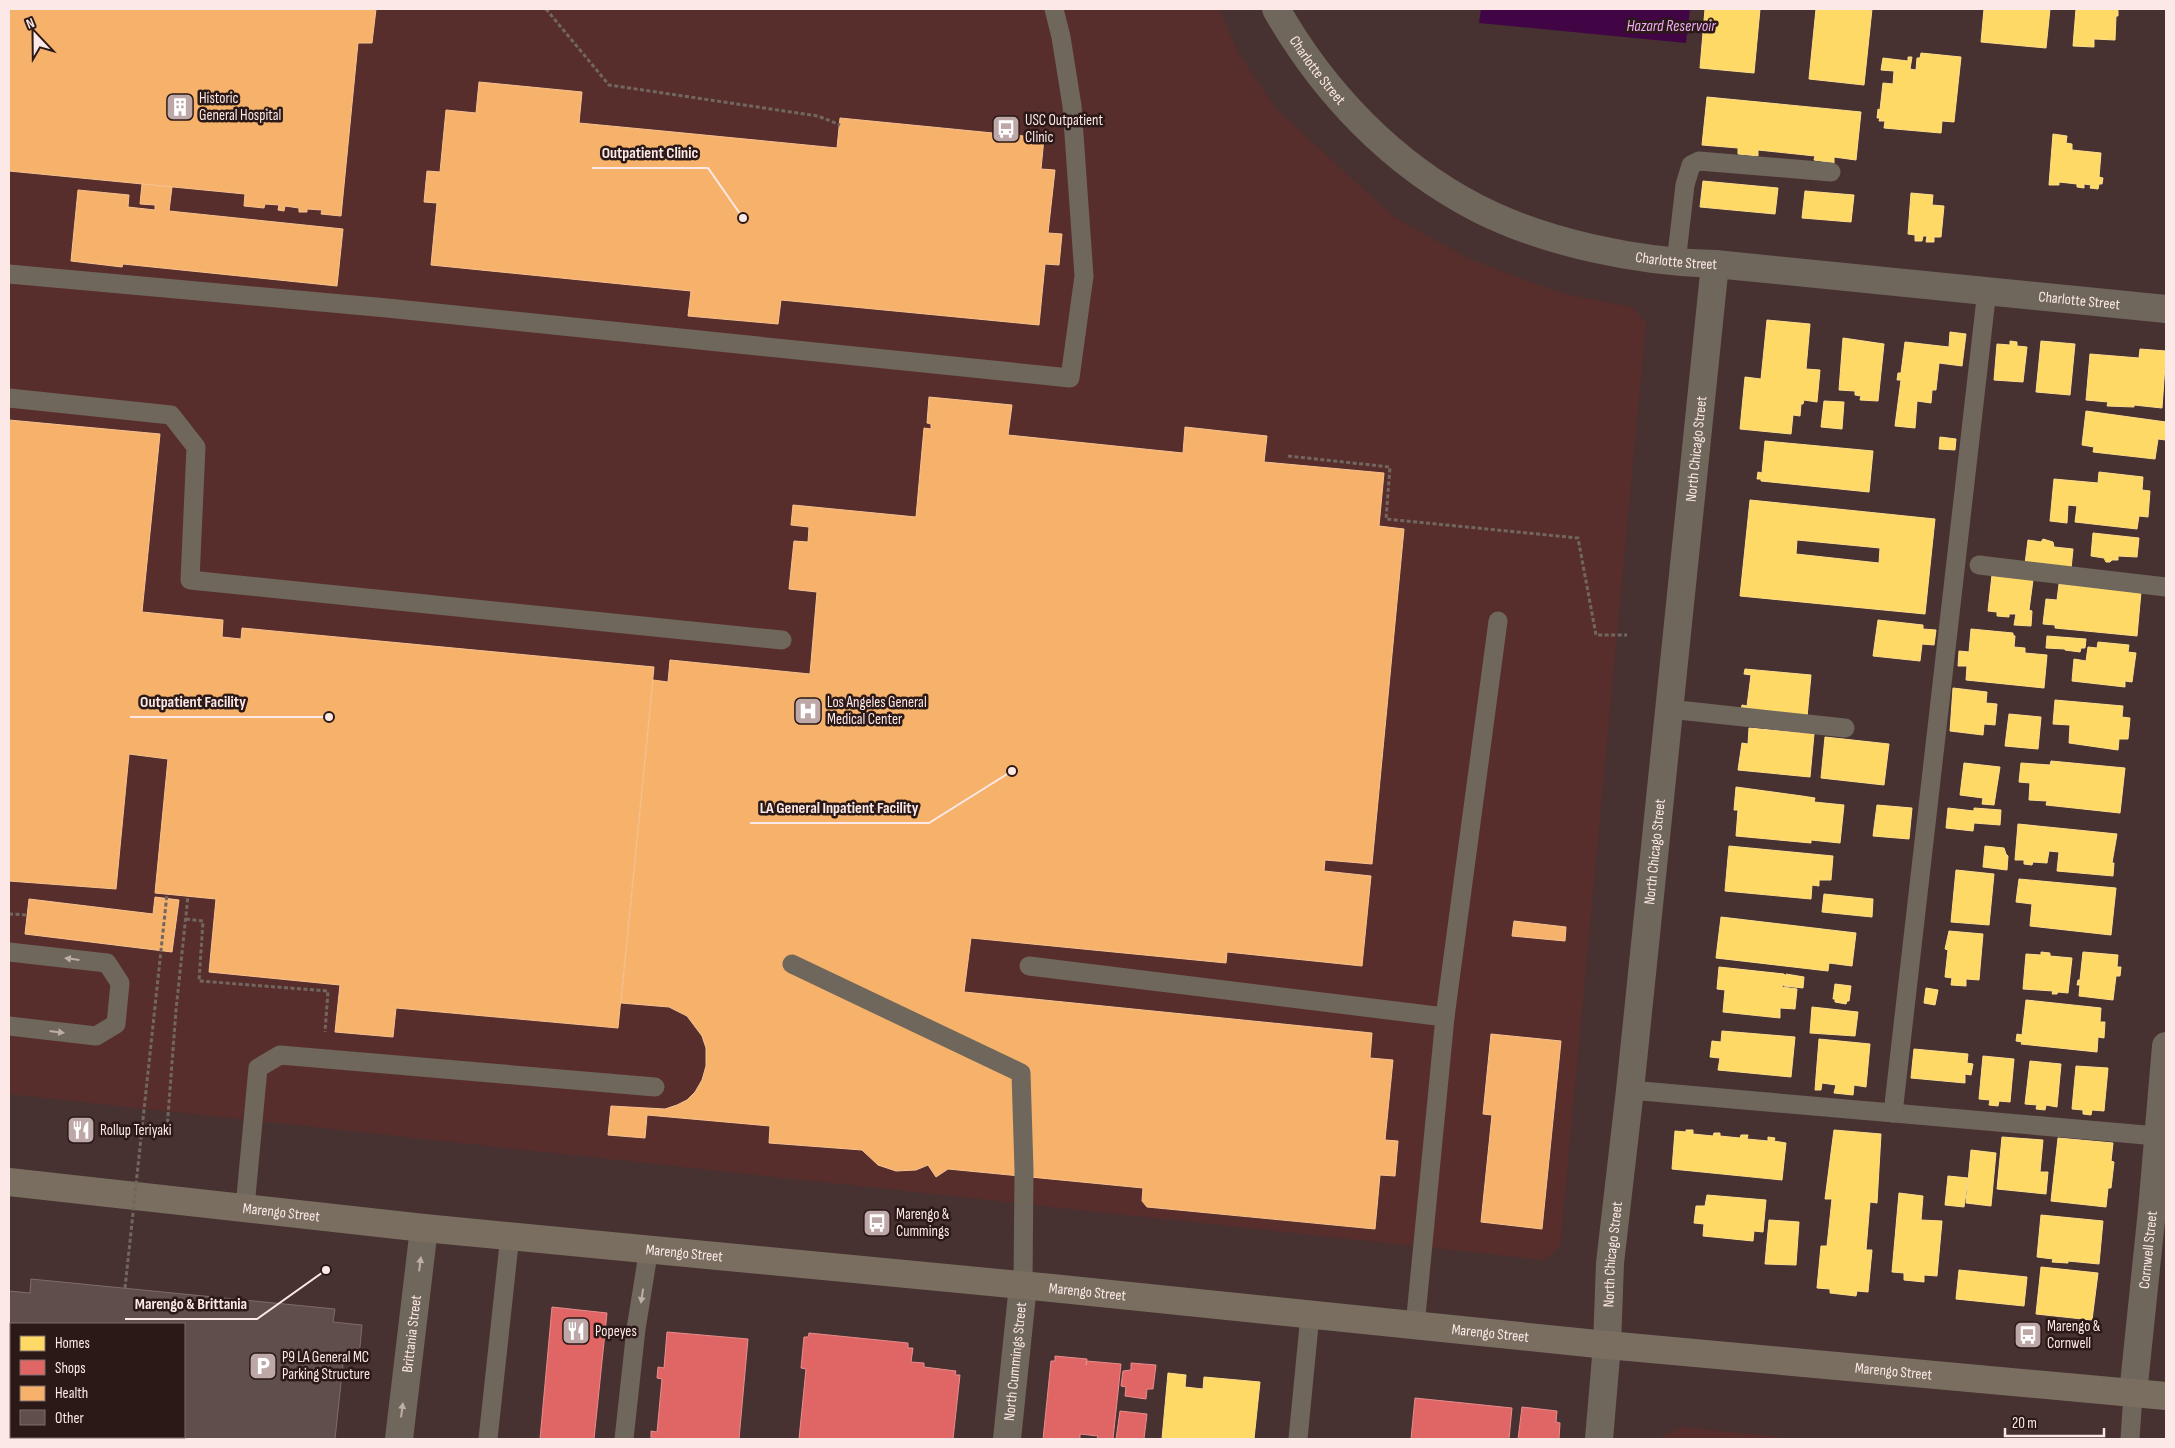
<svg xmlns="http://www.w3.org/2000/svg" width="2175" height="1448" font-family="'Sofia Sans Condensed',sans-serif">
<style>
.built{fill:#582e2c}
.water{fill:#410444}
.homes{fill:#ffd966;stroke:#fede8c;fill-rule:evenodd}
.shops{fill:#e06666;stroke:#e88d8c}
.health{fill:#f6b26b;stroke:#f8c290}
.building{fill:#604e4d;stroke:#7e6c6a;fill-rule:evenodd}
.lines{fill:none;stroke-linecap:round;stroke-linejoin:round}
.path{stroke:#726760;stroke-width:3;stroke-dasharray:4 2.5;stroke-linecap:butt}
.lane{stroke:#6f665c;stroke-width:19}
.street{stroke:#6f665c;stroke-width:28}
.primary{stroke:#7a6e61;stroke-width:28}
.path-bridge{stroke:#726760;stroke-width:3;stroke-dasharray:4 2.5;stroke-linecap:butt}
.oneway{fill:#bdaea8}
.labels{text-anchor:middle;stroke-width:5;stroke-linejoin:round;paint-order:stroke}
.street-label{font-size:15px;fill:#fce8e6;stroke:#2a1917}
.poi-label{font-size:15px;fill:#fce8e6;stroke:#2a1917;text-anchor:start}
.water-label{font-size:16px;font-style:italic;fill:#f0abf5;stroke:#2a1917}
.leader{fill:none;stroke:#fce8e6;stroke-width:2}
.callout-dot{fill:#fce8e6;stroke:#2a1917;stroke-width:2}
.callout-label{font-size:16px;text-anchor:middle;font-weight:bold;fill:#fce8e6;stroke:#2a1917;stroke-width:5;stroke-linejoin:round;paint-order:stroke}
</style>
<rect width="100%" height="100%" fill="#473231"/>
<g class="built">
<polygon points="9,9 1219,9 1239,54 1277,110 1395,218 1469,259 1560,293 1632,307 1646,322 1560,1246 1544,1260 9,1094"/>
<polygon points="1681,1427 1796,1439 1658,1439"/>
</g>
<polygon class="water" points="1481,9 1690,9 1686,43 1479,23"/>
<g class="homes">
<polygon points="1705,9 1760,9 1754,73 1700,68"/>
<polygon points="1816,9 1872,9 1864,85 1809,79"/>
<polygon points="1984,9 2050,9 2046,48 1981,42"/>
<polygon points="2076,9 2118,9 2118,16 2116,16 2115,40 2094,39 2094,47 2073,46"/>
<polygon points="1921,53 1961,57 1954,122 1942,121 1941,133 1884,128 1885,121 1879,121 1880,118 1877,118 1878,109 1880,110 1883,83 1893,84 1894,71 1881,70 1883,58 1908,61 1908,57 1912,57 1910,69 1916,70 1917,58 1920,58"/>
<polygon points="1707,97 1861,112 1856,160 1834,157 1834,163 1814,160 1815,156 1758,150 1758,156 1738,154 1738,148 1702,145"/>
<polygon points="2053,134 2067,136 2066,143 2072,144 2072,150 2101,153 2099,177 2103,178 2102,184 2099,184 2098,189 2090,188 2091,185 2084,184 2084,188 2077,187 2077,184 2059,182 2059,185 2049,185"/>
<polygon points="1703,181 1778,188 1775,214 1700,207"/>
<polygon points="1805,191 1854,195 1851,222 1802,218"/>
<polygon points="1911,193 1933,195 1932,205 1944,206 1941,237 1934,237 1934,242 1926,242 1927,236 1923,236 1922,241 1915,241 1915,235 1908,234"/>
<polygon points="1767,320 1810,324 1806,369 1820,370 1817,402 1804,400 1803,404 1801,404 1800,416 1793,415 1791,434 1740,429 1745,377 1761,379"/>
<polygon points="1950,332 1966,334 1962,366 1939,363 1936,390 1932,390 1931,403 1917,401 1915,428 1895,426 1901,380 1897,380 1898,373 1901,373 1905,342 1949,347"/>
<polygon points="1843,338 1884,344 1878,401 1860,400 1861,396 1855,395 1855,391 1839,390"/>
<polygon points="2010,341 2017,342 2017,346 2027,347 2023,382 1994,380 1997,344 2010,345"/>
<polygon points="2041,341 2075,344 2070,395 2036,392"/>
<polygon points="2140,349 2166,351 2162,408 2134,405 2134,407 2107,406 2108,402 2086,400 2090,354 2139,358"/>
<polygon points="1824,401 1844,402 1842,429 1821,427"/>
<polygon points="2086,411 2166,422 2166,440 2158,439 2155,459 2093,452 2094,447 2082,445"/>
<polygon points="1940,437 1956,439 1955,450 1939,449"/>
<polygon points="1765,441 1873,451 1869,492 1761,481 1761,479 1757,479 1758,472 1762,473"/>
<polygon points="2099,472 2143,477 2142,490 2150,491 2148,517 2139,516 2137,529 2075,522 2077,506 2068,505 2067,523 2050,521 2054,479 2098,483"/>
<path d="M1750 500 1935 519 1925 614 1740 596ZM1797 540 1880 548 1879 563 1796 554Z"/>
<polygon points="2093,533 2139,538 2137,557 2118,556 2118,560 2112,560 2110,562 2106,562 2104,558 2091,556"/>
<polygon points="2043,539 2053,542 2054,547 2073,549 2071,569 2025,564 2028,540 2041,542"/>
<polygon points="1992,575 2033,580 2029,610 2032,611 2031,626 2014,625 2016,614 2009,614 2009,617 1997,616 1997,612 1988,611"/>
<polygon points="2059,584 2141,592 2137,636 2055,628 2055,625 2043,624 2046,599 2057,600"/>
<polygon points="1878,620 1923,625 1923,629 1936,630 1934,645 1922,644 1920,661 1873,656"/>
<polygon points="1971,629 2013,633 2013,635 2015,636 2014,647 2025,648 2025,653 2047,655 2044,688 1966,680 1967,666 1958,666 1959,651 1969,652"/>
<polygon points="2047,636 2086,639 2085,648 2081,648 2080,652 2065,650 2065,649 2046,648"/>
<polygon points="2098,642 2129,645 2128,652 2136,653 2132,682 2125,681 2125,687 2072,681 2074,659 2086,661 2088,647 2097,648"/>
<polygon points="1745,669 1811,675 1807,717 1741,710 1742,705 1747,706 1751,675 1744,674"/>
<polygon points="1953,688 1987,692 1986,703 1997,704 1995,725 1984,724 1983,735 1950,731"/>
<polygon points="2055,700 2123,706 2122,717 2130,718 2128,739 2119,739 2118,750 2069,743 2070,725 2053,724"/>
<polygon points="2009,714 2041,717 2038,749 2005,746"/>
<polygon points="1749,728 1814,734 1810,777 1738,770 1742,743 1748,744"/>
<polygon points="1825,737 1889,744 1884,785 1821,778"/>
<polygon points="2051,761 2125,768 2120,813 2046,805 2047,801 2029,800 2030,783 2019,782 2021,763 2050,765"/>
<polygon points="1964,763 2000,767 1994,805 1982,804 1983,798 1960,795"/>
<polygon points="1736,787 1802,796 1815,798 1814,802 1844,805 1840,843 1811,840 1811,843 1736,836 1738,810 1734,810"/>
<polygon points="1877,805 1912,808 1909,839 1873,836"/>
<polygon points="1948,808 1974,811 1974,808 2001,810 2000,825 1974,823 1973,831 1946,828"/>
<polygon points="2018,824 2117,834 2112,863 2114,863 2113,876 2057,871 2059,852 2049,851 2047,863 2033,862 2032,865 2024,864 2024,860 2015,860"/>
<polygon points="1729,846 1833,856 1831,880 1819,880 1819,886 1812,885 1811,899 1725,891"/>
<polygon points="1985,846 2004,848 2006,854 2008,856 2007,870 1983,867"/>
<polygon points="1956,870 1994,874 1989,925 1951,922"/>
<polygon points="2019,879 2116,888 2111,935 2030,926 2032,904 2016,902"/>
<polygon points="1824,894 1873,899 1872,917 1822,912"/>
<polygon points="1721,917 1856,933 1852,966 1829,963 1828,971 1716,958"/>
<polygon points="1949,931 1983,934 1979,980 1966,979 1966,986 1951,985 1952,978 1945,977 1948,950 1945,949"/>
<polygon points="2041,952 2050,953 2050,956 2072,958 2068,993 2058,992 2057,994 2052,994 2053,991 2023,989 2026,954 2041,955"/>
<polygon points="2083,952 2118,955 2117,967 2121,967 2120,976 2116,976 2113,1000 2079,996 2080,985 2077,985 2078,980 2080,980"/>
<polygon points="1719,967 1784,974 1786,976 1786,974 1804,977 1803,988 1784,986 1783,983 1782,987 1797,989 1795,1009 1780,1008 1780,1018 1723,1012 1725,990 1717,989"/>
<polygon points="1835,984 1851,986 1849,1001 1847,1001 1846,1004 1835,1002 1835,999 1833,999"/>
<polygon points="1926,988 1938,990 1935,1005 1924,1003"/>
<polygon points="2026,1000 2101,1008 2100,1022 2105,1022 2104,1038 2098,1037 2097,1052 2021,1044 2022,1042 2016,1041 2017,1034 2022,1035"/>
<polygon points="1812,1007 1858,1012 1855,1036 1810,1033"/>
<polygon points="1722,1031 1795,1037 1791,1077 1718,1070 1720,1058 1710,1057 1712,1041 1721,1042"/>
<polygon points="1819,1039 1870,1044 1866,1087 1854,1085 1853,1095 1834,1093 1836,1085 1822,1083 1821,1090 1815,1090"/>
<polygon points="1914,1049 1968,1054 1967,1063 1973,1064 1971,1075 1965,1074 1965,1083 1911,1078"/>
<polygon points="1983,1056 2014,1059 2010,1102 1999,1101 1998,1106 1989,1105 1990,1100 1979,1099"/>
<polygon points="2030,1061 2061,1064 2057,1107 2046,1105 2045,1110 2036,1109 2037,1105 2025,1104"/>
<polygon points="2076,1066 2108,1068 2104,1111 2092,1110 2091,1115 2083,1114 2083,1110 2072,1109"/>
<polygon points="1686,1130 1693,1130 1693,1134 1713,1136 1714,1133 1720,1133 1720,1136 1740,1138 1741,1135 1748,1135 1747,1139 1768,1141 1768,1137 1775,1138 1774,1141 1786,1143 1782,1180 1672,1169 1675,1131 1686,1132"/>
<polygon points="1834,1130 1881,1134 1877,1203 1870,1202 1866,1250 1872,1250 1868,1292 1857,1291 1856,1296 1830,1293 1830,1289 1817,1288 1821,1246 1827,1246 1832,1199 1825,1199"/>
<polygon points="2002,1137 2043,1140 2040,1172 2048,1172 2046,1194 1997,1189"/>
<polygon points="2058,1138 2113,1143 2111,1161 2114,1162 2111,1188 2108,1188 2106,1207 2051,1201"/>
<polygon points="1971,1150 1996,1153 1991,1206 1966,1203"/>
<polygon points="1948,1176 1968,1178 1964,1207 1945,1205"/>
<polygon points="1899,1193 1923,1196 1921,1220 1942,1221 1937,1276 1924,1275 1924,1282 1904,1280 1904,1273 1892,1272"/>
<polygon points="1707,1195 1766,1200 1763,1232 1754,1231 1753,1241 1703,1236 1704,1224 1694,1223 1696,1206 1705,1206"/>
<polygon points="2041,1215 2103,1221 2099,1264 2068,1261 2068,1263 2052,1262 2053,1259 2037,1257"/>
<polygon points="1769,1220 1799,1222 1796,1265 1765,1264"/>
<polygon points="2041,1267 2098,1273 2092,1320 2036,1314"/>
<polygon points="1959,1270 2027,1277 2024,1306 1956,1299"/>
<polygon points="1168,1373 1186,1375 1185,1387 1203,1389 1204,1377 1260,1382 1254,1439 1162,1439"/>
</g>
<g class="shops">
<polygon points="552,1307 607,1313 594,1439 540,1439"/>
<polygon points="667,1332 748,1339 739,1439 651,1439 651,1431 657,1432 662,1379 657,1378 658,1367 664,1368"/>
<polygon points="809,1333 908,1343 908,1348 913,1348 911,1362 924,1363 924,1367 956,1371 955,1375 960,1375 953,1439 799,1439 806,1369 801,1368 804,1337 808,1337"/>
<polygon points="1055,1356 1087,1359 1086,1365 1087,1361 1121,1364 1113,1439 1097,1439 1098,1436 1080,1434 1080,1439 1043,1439 1051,1361 1055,1361"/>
<polygon points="1131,1363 1156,1365 1153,1389 1147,1389 1146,1399 1125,1396 1126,1387 1121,1386 1123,1371 1131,1370"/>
<polygon points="1415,1398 1512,1408 1509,1439 1411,1439"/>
<polygon points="1522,1407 1557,1411 1556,1422 1560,1423 1559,1439 1518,1439"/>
<polygon points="1120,1411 1147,1414 1144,1439 1116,1439"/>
</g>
<g class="health">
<polygon points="9,9 376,9 372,43 358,43 341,216 321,214 322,210 307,209 307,212 299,212 299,208 285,206 284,211 278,210 279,205 265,204 264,208 244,206 245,194 9,171"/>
<polygon points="479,82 582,92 579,123 663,131 837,148 840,118 1044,138 1041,169 1055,170 1048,233 1062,234 1059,265 1045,264 1039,325 781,300 778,324 688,316 691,291 431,265 437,203 424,202 427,171 440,172 446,110 476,113"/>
<polygon points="142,184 172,187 169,211 343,229 337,286 123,264 122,267 71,261 78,190 129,195 128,207 155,210 155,205 140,204"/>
<polygon points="929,397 1012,405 1008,435 1183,453 1185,427 1267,436 1264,462 1384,473 1379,526 1404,529 1372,864 1325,860 1324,871 1371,876 1362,966 1227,952 1226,963 971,938 964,992 1372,1033 1370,1058 1393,1060 1385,1140 1398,1141 1395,1176 1380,1175 1375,1229 1147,1207 1142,1201 1143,1188 948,1169 936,1177 928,1165 916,1170 896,1171 878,1165 862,1150 769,1143 770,1126 647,1115 645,1138 608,1135 611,1106 665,1109 677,1105 687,1100 695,1092 702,1080 706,1066 706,1048 702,1036 687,1016 669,1007 621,1003 653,680 668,682 670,660 810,674 817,592 789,589 794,541 808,542 809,527 791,525 793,505 916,517 924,428 931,429 931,424 927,423"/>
<polygon points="9,420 160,434 142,612 223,620 222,637 241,639 242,628 654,667 618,1028 396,1008 393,1037 335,1032 340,985 209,972 216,899 155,893 168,759 129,754 116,889 9,881"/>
<polygon points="155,897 179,900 172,952 25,934 29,899 153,914"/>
<polygon points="1514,921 1566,927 1565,941 1512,936"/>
<polygon points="1491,1034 1561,1041 1542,1229 1481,1222 1492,1115 1483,1114"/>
</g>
<path class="building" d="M31 1279 335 1309 333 1322 362 1325 359 1357 344 1355 335 1439H9V1291L30 1293ZM11 1324H184V1437H11Z"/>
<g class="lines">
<g class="path">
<polyline points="546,9 609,85 818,116 840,125"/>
<polyline points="1288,456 1390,467 1386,519 1578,538 1596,635 1627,635"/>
<polyline points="9,914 27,915"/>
<polyline points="186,919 203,921 199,981 328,991 325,1032"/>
<polyline points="167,1129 176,1010 188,896"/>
</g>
<g class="lane">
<polyline points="1676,263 1685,185 1691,165 1699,161 1831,172"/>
<polyline points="9,274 387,308 1070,378 1084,276 1072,106 1061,37 1054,9"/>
<polyline points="9,398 171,415 196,447 190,580 782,640"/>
<polyline points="1979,565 2166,587"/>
<polyline points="1669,709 1845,728"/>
<polyline points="9,952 107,963 120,983 116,1024 96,1036 9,1026"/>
<polyline points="792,964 1021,1073 1024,1170 1023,1285"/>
<polyline points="1029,966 1445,1017 1415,1326"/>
<polyline points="1445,1017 1498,621"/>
<polyline points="1630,1090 2157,1136"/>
<polyline points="1893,1113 1987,290"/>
<polyline points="245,1207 258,1068 280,1055 655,1087"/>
<polyline points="488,1439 510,1235"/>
<polyline points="624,1439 636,1329 649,1248"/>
<polyline points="1298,1439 1310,1315"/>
<polyline points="2130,1439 2133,1394"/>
</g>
<g class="street">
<path id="s1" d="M1276 9C1323 92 1392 164 1477 208 1545 243 1639 262 1715 264L2166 309"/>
<path id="s2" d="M2133 1394 2152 1210 2166 1046"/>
<path id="s3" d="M399 1439 424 1228"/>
<path id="s4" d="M1007 1439 1023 1285"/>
<path id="s5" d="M1599 1439 1607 1345 1610 1263 1630 1090 1715 264"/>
</g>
<path class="primary" id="s6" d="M9 1182 424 1228 1052 1288 1607 1345 2166 1396"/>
<polyline class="path-bridge" points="125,1288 167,894"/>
</g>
<defs><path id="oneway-solid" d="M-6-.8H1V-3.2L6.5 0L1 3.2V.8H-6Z" transform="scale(1.25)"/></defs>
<g class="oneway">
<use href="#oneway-solid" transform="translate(72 959) rotate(-173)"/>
<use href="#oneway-solid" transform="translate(57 1032) rotate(7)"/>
<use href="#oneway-solid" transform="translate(420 1264) rotate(-83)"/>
<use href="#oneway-solid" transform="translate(642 1296) rotate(99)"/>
<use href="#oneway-solid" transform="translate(402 1410) rotate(-83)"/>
</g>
<defs>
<symbol id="building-square" viewBox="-11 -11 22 22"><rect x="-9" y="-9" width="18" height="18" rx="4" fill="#bda8a7" stroke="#2a1917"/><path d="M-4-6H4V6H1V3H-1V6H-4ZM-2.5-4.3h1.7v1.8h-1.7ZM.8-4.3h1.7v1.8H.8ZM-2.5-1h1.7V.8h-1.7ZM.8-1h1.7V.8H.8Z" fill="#fff"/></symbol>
<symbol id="bus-square" viewBox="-11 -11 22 22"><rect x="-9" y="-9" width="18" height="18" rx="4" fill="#bda8a7" stroke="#2a1917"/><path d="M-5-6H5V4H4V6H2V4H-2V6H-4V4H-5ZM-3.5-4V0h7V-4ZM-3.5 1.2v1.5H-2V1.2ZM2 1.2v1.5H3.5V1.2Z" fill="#fff"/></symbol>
<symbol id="hospital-square" viewBox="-11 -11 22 22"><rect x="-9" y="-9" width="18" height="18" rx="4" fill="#bda8a7" stroke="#2a1917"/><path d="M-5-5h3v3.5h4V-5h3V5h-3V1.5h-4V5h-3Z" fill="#fff"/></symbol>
<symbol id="restaurant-square" viewBox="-11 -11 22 22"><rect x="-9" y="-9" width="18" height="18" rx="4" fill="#bda8a7" stroke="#2a1917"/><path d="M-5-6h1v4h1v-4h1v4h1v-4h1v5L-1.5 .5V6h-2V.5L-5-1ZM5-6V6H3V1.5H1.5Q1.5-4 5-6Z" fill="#fff"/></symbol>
<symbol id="parking-square" viewBox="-11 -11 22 22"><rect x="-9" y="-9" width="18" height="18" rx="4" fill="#bda8a7" stroke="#2a1917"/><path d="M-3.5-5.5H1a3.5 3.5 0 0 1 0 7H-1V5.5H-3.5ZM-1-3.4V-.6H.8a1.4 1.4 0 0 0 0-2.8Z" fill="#fff"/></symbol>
</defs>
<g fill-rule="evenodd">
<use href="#building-square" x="164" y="91" width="32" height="32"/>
<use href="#bus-square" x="990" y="113" width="32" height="32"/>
<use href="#hospital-square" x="792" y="695" width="32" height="32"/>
<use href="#restaurant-square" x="65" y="1114" width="32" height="32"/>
<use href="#bus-square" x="861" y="1207" width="32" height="32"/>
<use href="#restaurant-square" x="560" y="1315" width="32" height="32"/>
<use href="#bus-square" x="2012" y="1319" width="32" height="32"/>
<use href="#parking-square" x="247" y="1350" width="32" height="32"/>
</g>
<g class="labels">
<g class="street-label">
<text dy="5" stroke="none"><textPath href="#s1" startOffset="74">Charlotte Street</textPath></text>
<text dy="5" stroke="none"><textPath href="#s1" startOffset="494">Charlotte Street</textPath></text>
<text dy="5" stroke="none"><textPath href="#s1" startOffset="899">Charlotte Street</textPath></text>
<text dy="5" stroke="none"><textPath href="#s5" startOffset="995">North Chicago Street</textPath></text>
<text dy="5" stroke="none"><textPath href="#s5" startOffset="590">North Chicago Street</textPath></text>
<text dy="5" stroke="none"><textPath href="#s6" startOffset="274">Marengo Street</textPath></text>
<text dy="5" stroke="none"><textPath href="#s2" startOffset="145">Cornwell Street</textPath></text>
<text dy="5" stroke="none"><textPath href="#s6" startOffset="679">Marengo Street</textPath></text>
<text dy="5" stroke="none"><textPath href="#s5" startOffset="185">North Chicago Street</textPath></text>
<text dy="5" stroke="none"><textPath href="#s6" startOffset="1084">Marengo Street</textPath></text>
<text dy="5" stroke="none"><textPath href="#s6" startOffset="1489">Marengo Street</textPath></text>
<text dy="5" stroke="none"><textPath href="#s3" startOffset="106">Brittania Street</textPath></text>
<text dy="5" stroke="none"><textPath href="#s4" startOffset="78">North Cummings Street</textPath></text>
<text dy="5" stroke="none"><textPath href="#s6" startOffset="1894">Marengo Street</textPath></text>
</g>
<g class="poi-label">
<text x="199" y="103">Historic<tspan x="199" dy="17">General Hospital</tspan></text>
<text x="1025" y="125">USC Outpatient<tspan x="1025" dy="17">Clinic</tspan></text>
<text x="827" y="707">Los Angeles General<tspan x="827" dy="17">Medical Center</tspan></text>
<text x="100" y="1135">Rollup Teriyaki</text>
<text x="896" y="1219">Marengo &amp;<tspan x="896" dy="17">Cummings</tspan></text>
<text x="2047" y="1331">Marengo &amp;<tspan x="2047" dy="17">Cornwell</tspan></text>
<text x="595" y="1336">Popeyes</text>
<text x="282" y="1362">P9 LA General MC<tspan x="282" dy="17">Parking Structure</tspan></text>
</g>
<g class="water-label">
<text x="1671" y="31">Hazard Reservoir</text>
</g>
</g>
<path class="leader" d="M743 218L708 168H592M329 717L256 717H130M1012 771L929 823H750M326 1270L257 1319H125"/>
<g class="callout-dot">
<circle cx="743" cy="218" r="5"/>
<circle cx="329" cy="717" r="5"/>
<circle cx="1012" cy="771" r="5"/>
<circle cx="326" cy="1270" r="5"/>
</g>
<g class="callout-label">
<text x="650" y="158">Outpatient Clinic</text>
<text x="193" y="707">Outpatient Facility</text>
<text x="839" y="813">LA General Inpatient Facility</text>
<text x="191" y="1309">Marengo &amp; Brittania</text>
</g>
<rect width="2175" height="1448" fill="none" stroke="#fce8e6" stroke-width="20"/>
<rect x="10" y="1323" width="175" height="115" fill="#2a1917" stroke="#7e6c6a"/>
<rect x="20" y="1336" width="25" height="15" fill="#ffd966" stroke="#7e6c6a"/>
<text x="55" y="1348" font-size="15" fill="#fce8e6">Homes</text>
<rect x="20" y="1360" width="25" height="15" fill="#e06666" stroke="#7e6c6a"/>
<text x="55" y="1373" font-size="15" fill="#fce8e6">Shops</text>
<rect x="20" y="1386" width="25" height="15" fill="#f6b26b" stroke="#7e6c6a"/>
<text x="55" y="1398" font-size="15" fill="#fce8e6">Health</text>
<rect x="20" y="1410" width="25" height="15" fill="#604e4d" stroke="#7e6c6a"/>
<text x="55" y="1423" font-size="15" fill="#fce8e6">Other</text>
<g transform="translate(35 35) rotate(338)" stroke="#2a1917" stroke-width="4" paint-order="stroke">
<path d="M0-4L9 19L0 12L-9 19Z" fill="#fce8e6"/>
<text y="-8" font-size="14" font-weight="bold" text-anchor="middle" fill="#fce8e6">N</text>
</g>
<path d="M2005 1428v8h99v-8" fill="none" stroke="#fce8e6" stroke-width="2.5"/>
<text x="2012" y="1428" font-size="15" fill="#fce8e6" stroke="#2a1917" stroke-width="4" paint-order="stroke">20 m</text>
</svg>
